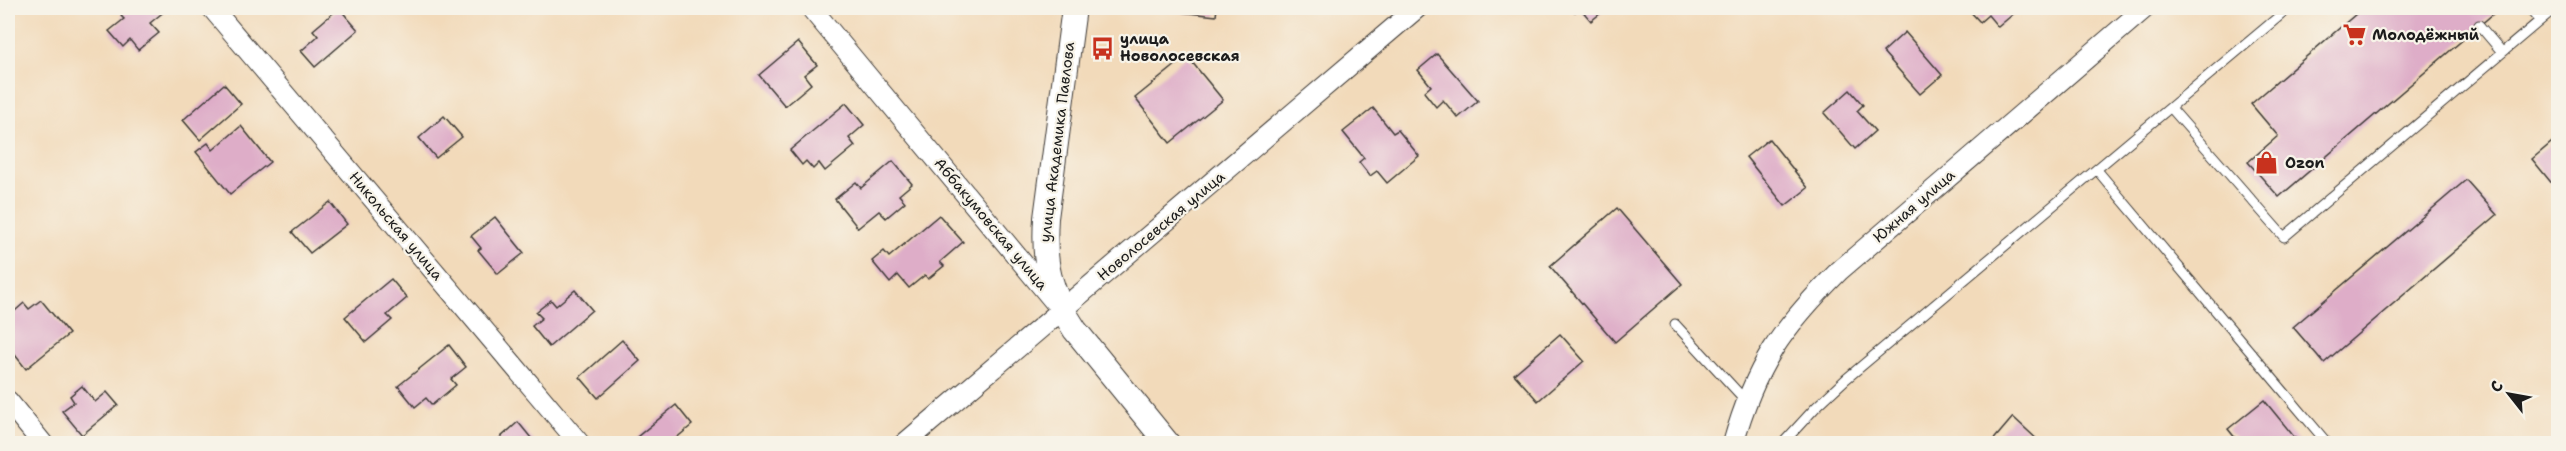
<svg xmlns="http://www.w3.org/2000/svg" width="2566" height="451" font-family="'Shantell Sans',sans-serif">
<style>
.building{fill:#deadc8}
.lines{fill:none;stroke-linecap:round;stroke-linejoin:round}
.service-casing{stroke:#3c3834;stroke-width:11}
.minor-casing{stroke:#3c3834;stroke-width:22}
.tertiary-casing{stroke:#3c3834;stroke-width:26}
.service{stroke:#fff;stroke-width:9}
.minor{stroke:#fff;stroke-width:20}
.tertiary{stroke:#fff;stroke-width:24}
.labels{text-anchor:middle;stroke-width:4.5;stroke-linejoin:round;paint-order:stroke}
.poi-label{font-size:15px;font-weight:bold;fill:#1c1c1c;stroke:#f7f3e8;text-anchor:start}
.street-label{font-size:15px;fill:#1c1c1c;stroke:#f7f3e8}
</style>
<rect width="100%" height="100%" fill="#f7f3e8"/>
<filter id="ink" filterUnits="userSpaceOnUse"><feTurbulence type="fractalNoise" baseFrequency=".0167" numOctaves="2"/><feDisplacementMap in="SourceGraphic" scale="12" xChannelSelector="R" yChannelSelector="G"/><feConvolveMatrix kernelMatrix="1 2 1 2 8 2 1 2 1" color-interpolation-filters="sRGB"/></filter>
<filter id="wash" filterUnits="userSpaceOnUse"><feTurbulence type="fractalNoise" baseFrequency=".008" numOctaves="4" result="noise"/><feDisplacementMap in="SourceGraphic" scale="24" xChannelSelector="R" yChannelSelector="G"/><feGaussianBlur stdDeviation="1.35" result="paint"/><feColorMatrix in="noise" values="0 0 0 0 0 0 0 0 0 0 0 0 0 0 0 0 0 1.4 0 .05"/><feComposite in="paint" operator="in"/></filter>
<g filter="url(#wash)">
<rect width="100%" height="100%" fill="#f2daba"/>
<g id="blocks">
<g class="building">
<polygon points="131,8 164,8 166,10 150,23 159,33 138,50 130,40 123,47 109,31 124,19 121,16"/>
<polygon points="339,8 358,30 315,67 301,51 318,36 313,30"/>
<polygon points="1180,8 1217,8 1216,16 1180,12"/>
<polygon points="1572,8 1607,8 1591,21 1580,8 1575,12"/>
<polygon points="1967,8 2016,8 2018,10 1998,27 1988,15 1980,22"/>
<polygon points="2363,8 2500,8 2279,197 2248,162 2278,136 2251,104"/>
<polygon points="1905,32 1942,75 1920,94 1883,52"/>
<polygon points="798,42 817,65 804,75 811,84 785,106 759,75"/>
<polygon points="1437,54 1478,101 1458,118 1443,100 1436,107 1424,92 1431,86 1418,70"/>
<polygon points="1187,56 1223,100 1170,143 1135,98"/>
<polygon points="224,84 241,104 200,140 183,120"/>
<polygon points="1850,90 1863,105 1857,111 1875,131 1855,149 1824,113"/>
<polygon points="846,103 864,125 849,138 855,146 825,171 819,163 813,169 806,161 802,165 790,150"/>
<polygon points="1373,108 1393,133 1398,130 1419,156 1387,183 1377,171 1370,176 1359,162 1364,158 1343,132"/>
<polygon points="444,116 462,137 436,158 419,138"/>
<polygon points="241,126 270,162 230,194 196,152 208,143 213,150"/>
<polygon points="2558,137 2558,191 2532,159"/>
<polygon points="1769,139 1808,188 1785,206 1746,157"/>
<polygon points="893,161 912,184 899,195 905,202 886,218 879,211 858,228 835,199 856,182 861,188"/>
<polygon points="2466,180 2497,215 2324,363 2293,327"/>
<polygon points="330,202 347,224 310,253 292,232"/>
<polygon points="1617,208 1682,284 1615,342 1550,266"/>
<polygon points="939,215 963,242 940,262 944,266 928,279 925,275 909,288 898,275 890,283 872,261 884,251 889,257"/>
<polygon points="495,217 524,253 498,274 478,250 481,248 471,236"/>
<polygon points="391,279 407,298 387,315 392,320 366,342 345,317"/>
<polygon points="575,290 592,310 549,347 532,326 542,318 536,312 551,300 556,306"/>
<polygon points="41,300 69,334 26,369 8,346 8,317 24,303 29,309"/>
<polygon points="1560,334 1584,361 1538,401 1514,374"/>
<polygon points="622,340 640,361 598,398 580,377"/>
<polygon points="449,345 466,367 451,379 456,385 432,405 426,398 415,407 398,386"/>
<polygon points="82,386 95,402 107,392 118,405 82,435 62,411 74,402 70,396"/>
<polygon points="2264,400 2300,444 2240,444 2228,429"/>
<polygon points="676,405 692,425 669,444 642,444 637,437"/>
<polygon points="2013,417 2042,444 1990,444"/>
<polygon points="518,422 536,444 493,444"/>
</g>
</g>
</g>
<g filter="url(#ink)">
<use href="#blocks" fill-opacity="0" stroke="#3c3834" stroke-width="1.5"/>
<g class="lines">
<defs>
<g id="service">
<polyline points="2529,8 2540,20"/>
<polyline points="2479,25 2502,52"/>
<polyline points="2171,108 2284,237 2555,8"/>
<polyline points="2097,170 2328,444"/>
<polyline points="1675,324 1746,401"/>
<polyline points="1782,444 1816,407 1846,379 2289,8"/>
</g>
<g id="minor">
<polyline points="212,8 580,444"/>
<polyline points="811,8 1054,301"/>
<polyline points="8,401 43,444"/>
<polyline points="904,444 1417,8"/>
<path d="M1733 444C1755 365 1782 328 1839 271L2145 8"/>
</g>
<path id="tertiary" d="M1074 8 1046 218C1043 264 1049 291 1075 330L1168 444"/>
</defs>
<use href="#service" class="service-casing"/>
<use href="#minor" class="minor-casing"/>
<use href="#tertiary" class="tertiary-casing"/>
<use href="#service" class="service"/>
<use href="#minor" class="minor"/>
<use href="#tertiary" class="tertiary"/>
</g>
</g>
<defs>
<symbol id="supermarket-bare" viewBox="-9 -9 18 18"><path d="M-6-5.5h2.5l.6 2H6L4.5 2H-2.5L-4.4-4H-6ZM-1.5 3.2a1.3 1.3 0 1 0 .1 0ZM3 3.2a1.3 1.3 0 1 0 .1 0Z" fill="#c8321e" stroke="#f7f3e8" stroke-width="2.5" paint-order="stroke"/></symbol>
<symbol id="bus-bare" viewBox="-9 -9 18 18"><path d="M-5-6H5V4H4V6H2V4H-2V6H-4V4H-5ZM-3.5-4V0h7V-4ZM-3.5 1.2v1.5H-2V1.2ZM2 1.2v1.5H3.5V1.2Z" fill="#c8321e" stroke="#f7f3e8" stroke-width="2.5" paint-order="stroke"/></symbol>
<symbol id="shop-bare" viewBox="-9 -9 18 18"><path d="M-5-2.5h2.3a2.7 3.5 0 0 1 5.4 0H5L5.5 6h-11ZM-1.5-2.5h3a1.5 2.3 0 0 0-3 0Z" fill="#c8321e" stroke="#f7f3e8" stroke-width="2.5" paint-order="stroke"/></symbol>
</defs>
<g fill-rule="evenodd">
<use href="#supermarket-bare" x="2338" y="18" width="33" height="33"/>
<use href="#bus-bare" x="1086" y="32" width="33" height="33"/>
<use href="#shop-bare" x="2250" y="146" width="33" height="33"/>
</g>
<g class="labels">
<g class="poi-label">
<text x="2372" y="40">Молодёжный</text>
<text x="1120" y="44">улица<tspan x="1120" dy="17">Новолосевская</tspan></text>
<text x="2285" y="168">Ozon</text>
</g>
<g class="street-label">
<text transform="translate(1057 142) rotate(-83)" y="5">улица Академика Павлова</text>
<text transform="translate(1914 206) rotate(-41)" y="5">Южная улица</text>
<text transform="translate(991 224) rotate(50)" y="5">Аббакумовская улица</text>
<text transform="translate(396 226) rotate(50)" y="5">Никольская улица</text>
<text transform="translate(1161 226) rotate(-40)" y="5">Новолосевская улица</text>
</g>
</g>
<rect width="2566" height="451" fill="none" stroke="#f7f3e8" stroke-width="30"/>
<g transform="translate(2509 394) rotate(301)" stroke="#f7f3e8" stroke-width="4.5" paint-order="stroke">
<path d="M0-4.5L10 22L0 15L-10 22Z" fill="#1c1c1c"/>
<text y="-9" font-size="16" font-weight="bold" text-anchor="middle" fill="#1c1c1c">С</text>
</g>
</svg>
